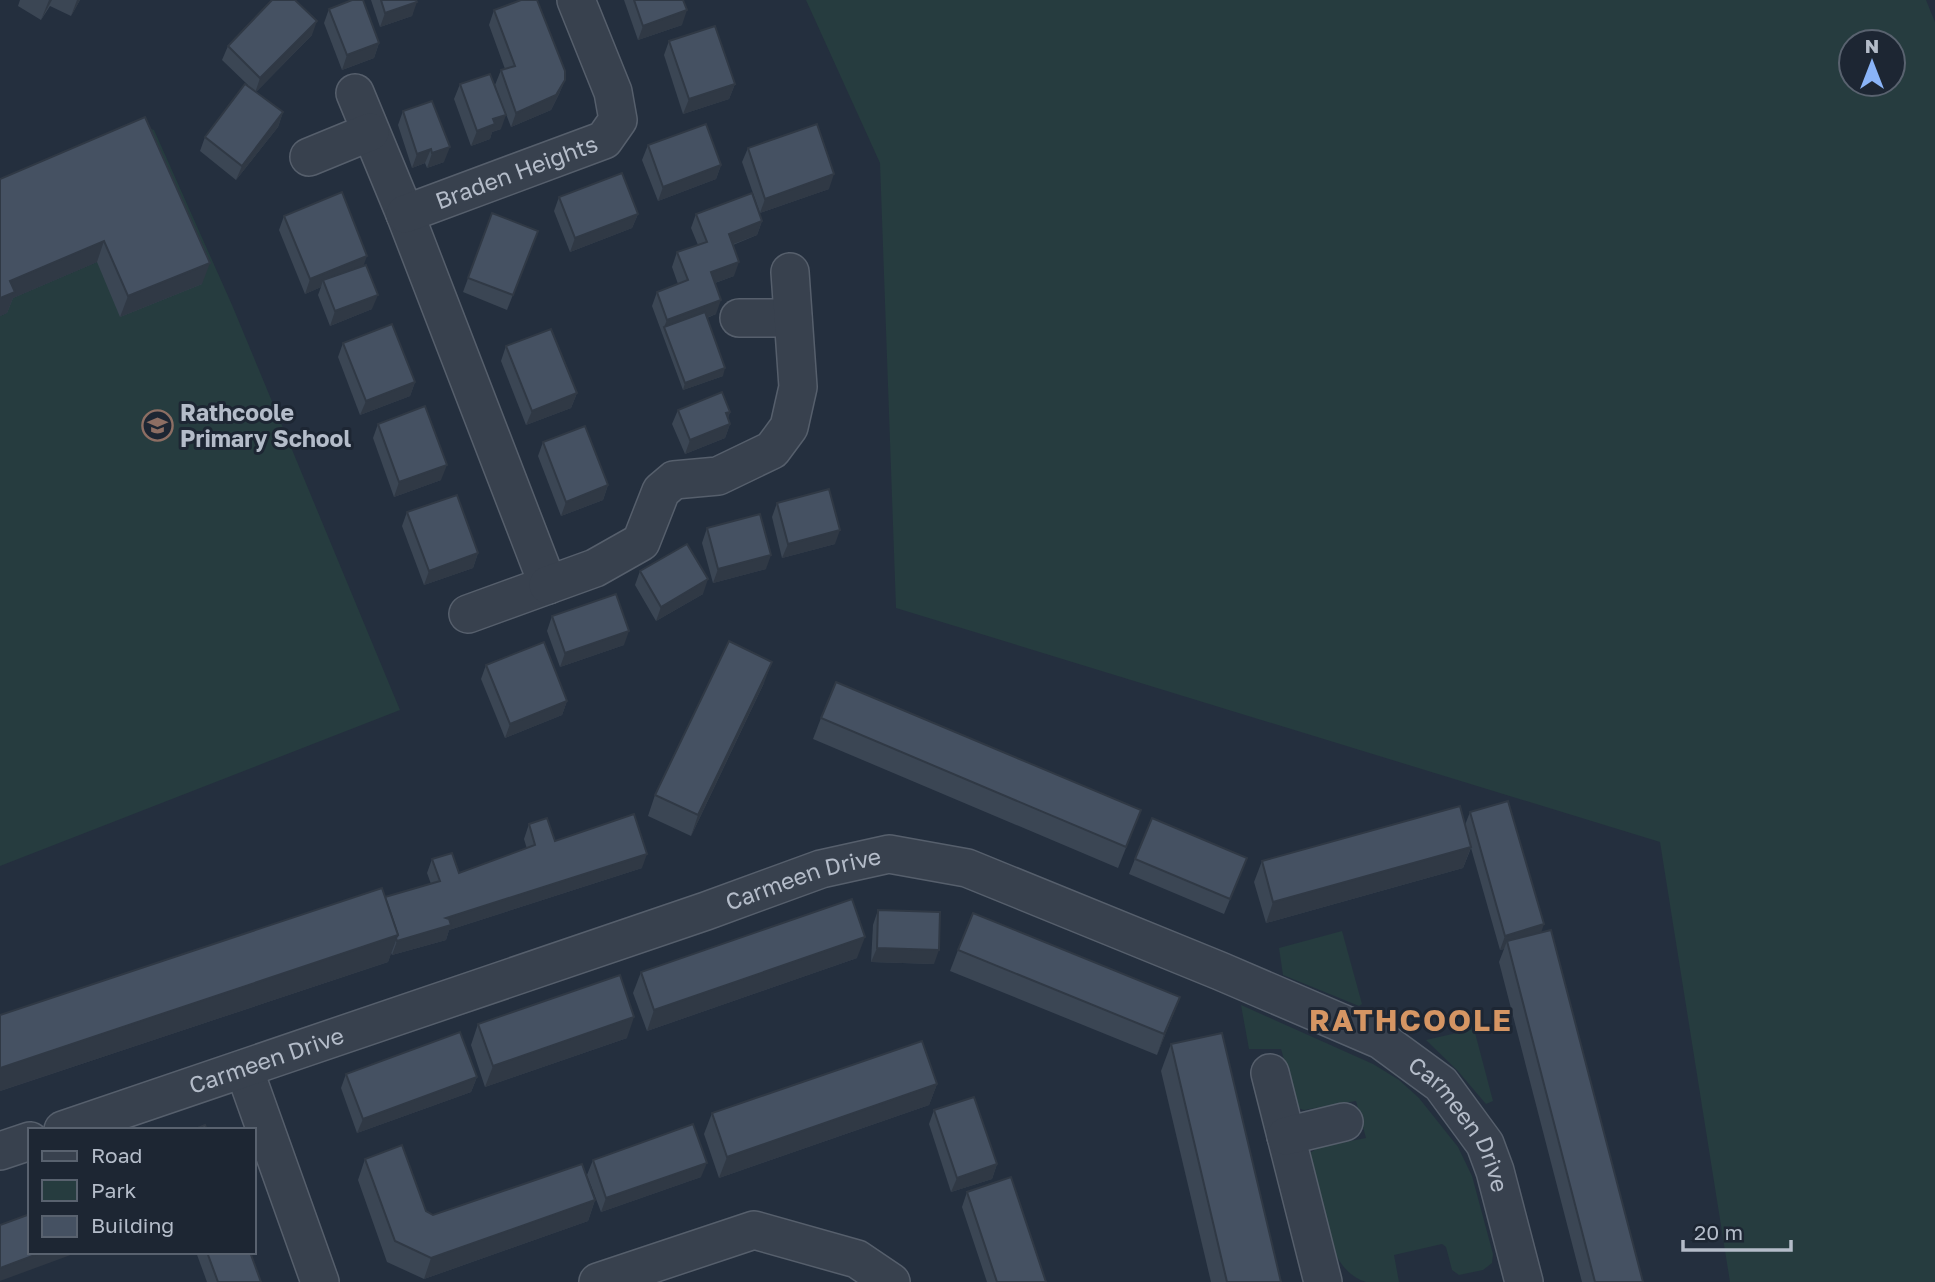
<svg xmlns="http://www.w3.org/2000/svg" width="1935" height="1282" font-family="'Golos Text',sans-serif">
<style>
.green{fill:#263c3f;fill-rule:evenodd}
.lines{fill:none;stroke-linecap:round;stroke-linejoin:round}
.street-casing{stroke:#565f6c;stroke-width:40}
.street{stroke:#38414e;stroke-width:37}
.wall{fill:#3b4654}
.shaded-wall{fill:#303945}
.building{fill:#455162;stroke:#303945;stroke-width:2}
.labels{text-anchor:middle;stroke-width:6;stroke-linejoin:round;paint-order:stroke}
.street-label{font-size:23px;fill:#b4bcc9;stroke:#1d2633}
.poi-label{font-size:23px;font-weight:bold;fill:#b4bcc9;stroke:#1d2633;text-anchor:start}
.district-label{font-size:30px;font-weight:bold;letter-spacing:2px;fill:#d59563;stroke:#1d2633}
</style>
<rect width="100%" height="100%" fill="#242f3e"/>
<g class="green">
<path d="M806 0H1926L1935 22V1282H1730L1660 842 896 608 880 163ZM1851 42H1893V84H1851Z"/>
<polygon points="147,127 154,130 232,305 400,710 0,866 0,316 7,313 3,302 97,262"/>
<polygon points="1342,931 1362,1004 1359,1006 1283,975 1279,948"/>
<path d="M1241 1005 1373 1064 1399 1080 1419 1098 1458 1147 1472 1176 1493 1254 1492 1263 1483 1270 1459 1275 1452 1270 1446 1247 1442 1244 1394 1255 1399 1282C1389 1282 1375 1282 1366 1282 1323 1270 1317 1189 1310 1153L1319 1147 1366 1138 1356 1101 1304 1110 1298 1108 1281 1049H1249Z"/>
<polygon points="1474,1029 1493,1101 1486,1104 1457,1070 1426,1040"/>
</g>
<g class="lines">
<defs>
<g id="street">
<polyline points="355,93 405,214 548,585 468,614"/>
<polyline points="309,157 370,132"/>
<path id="s1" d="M405 214 604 140 618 120 613 92 576 0"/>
<polyline points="739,318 793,318"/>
<polyline points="548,585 595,568 641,542 661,491 674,480 718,476 772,450 789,427 798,387 790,272"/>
<polyline points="244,1069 320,1282"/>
<polyline points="1270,1073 1323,1282"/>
<path id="s2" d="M63 1130 706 911 821 869 889 854 967 868 1220 971 1381 1040 1441 1084 1485 1144 1495 1171 1524 1282"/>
<polyline points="1286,1136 1344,1122"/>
<polyline points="0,1151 30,1141"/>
<polyline points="598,1282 754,1230 857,1259 891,1282"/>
</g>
</defs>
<use href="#street" class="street-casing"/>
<use href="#street" class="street"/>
</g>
<g class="wall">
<polygon points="20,0 80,0 71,16 50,6 41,20 18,6"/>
<polygon points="371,0 416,0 412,16 380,27"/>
<polygon points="624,0 683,0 682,25 638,40"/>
<polygon points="329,9 379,43 374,58 342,70 324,23"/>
<polygon points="494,10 565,80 559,94 551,110 511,127 495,85 501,70 505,69 489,25"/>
<polygon points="312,35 256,92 283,112 278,127 236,180 200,151 205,137 248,85 222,60 228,46"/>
<polygon points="669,41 735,84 729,99 683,114 664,55"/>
<polygon points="460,84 501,129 492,132 490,139 471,146 454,99"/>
<polygon points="403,111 444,162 427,168 425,163 412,168 398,125"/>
<polygon points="648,145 721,165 716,179 658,201 642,160"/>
<polygon points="748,148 829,189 760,213 742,162"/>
<polygon points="0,179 202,284 120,317 97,262 13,298 7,313 0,316"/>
<polygon points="559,197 638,214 632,228 570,252 554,211"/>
<polygon points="492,213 538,231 507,310 463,292"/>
<polygon points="696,214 762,221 757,235 733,245 734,276 715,283 716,314 707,318 723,376 683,390 652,306 657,292 678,284 672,267 677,252 698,245 691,228"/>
<polygon points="284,216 364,266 372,309 330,326 318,295 321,287 305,294 279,230"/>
<polygon points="343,343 415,382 410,396 360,415 338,357"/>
<polygon points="506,346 577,393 571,408 526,425 501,361"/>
<polygon points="678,410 730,412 728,418 730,424 725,438 685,454 672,424"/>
<polygon points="378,424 441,480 394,497 373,438"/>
<polygon points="543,442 608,485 603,500 561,516 538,456"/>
<polygon points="777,503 835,544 782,558 772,517"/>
<polygon points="407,512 478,553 473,568 424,585 402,526"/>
<polygon points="707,528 766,569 713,583 702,543"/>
<polygon points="640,571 703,594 656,621 635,585"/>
<polygon points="552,616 624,645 560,667 547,631"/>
<polygon points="486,665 567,701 562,715 505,738 481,679"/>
<polygon points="764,683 691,836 648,816 655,795"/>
<polygon points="821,718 1141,810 1118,868 813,739"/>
<polygon points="1470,812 1541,932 1643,1282 1582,1282 1499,962 1504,949 1500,950 1471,848 1463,868 1266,923 1254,882 1262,861 1465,825"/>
<polygon points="529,824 555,841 642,868 449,930 446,940 392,955 391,953 388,962 0,1091 0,1015 431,884 427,873 432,859 459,873 527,849 524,839"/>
<polygon points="1247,858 1224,914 1129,874 1135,859"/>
<polygon points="878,910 934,964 871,962 873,925"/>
<polygon points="958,950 1180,997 1157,1055 950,971"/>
<polygon points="857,958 647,1031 633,993 641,972"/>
<polygon points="478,1024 627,1038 485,1087 471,1045"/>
<polygon points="1171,1044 1281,1282 1211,1282 1161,1071"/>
<polygon points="346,1074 477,1077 471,1092 357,1133 341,1088"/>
<polygon points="937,1084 929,1105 719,1178 704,1134 712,1113"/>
<polygon points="934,1110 997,1164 992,1179 951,1192 929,1124"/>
<polygon points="365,1159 426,1211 433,1215 595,1200 588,1221 424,1279 387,1262 358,1180"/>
<polygon points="593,1160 701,1177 601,1212 587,1175"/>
<polygon points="967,1192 1046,1282 987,1282 962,1207"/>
<polygon points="196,1252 250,1252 261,1282 207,1282"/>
</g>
<g class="shaded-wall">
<polygon points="49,0 52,0 41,20"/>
<polygon points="77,0 80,0 71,16"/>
<polygon points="417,2 412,16 380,27 385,13"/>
<polygon points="687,10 682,25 638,40 643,26"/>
<polygon points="317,21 312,35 255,93 260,78"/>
<polygon points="379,43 374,58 342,70 347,55"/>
<polygon points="565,80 559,94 551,110 511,127 516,113"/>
<polygon points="735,84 729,99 683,114 689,99"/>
<polygon points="283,112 278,127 236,180 242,166"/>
<polygon points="506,115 501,129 492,132 490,139 471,146 477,131 493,119"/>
<polygon points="450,147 444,162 427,168 432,153"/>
<polygon points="431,149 425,163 412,168 417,154"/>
<polygon points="721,165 716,179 658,201 663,187"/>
<polygon points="834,174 829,189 760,213 765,199"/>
<polygon points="638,214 632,228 570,252 575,238"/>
<polygon points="762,221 757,235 723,248 729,234"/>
<polygon points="104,241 97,262 13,298 7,313 0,316 0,298 10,281"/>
<polygon points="367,256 362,270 323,280 321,287 305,294 310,279"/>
<polygon points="739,262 734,276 706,286 711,272"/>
<polygon points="210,263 202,284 120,317 128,296"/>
<polygon points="378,295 372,309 330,326 335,311"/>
<polygon points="721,300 716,314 667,333 664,327 667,320"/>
<polygon points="725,368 723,376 683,390 685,383"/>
<polygon points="415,382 410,396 360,415 366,401"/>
<polygon points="577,393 571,408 526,425 532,411"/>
<polygon points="730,412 725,426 730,424 725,438 685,454 690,440 726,413"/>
<polygon points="447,465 441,480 394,497 399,482"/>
<polygon points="608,485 603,500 561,516 566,502"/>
<polygon points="840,530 835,544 782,558 788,544"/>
<polygon points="478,553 473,568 424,585 429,571"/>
<polygon points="771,555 766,569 713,583 718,569"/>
<polygon points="708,579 703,594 656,621 661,607"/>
<polygon points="629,631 624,645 560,667 565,653"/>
<polygon points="772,662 764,683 691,836 698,815"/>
<polygon points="567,701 562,715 505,738 510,724"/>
<polygon points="1471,847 1463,868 1266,923 1273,902"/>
<polygon points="647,854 642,868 449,930 446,940 392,955 397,941 446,918"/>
<polygon points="1544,924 1539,939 1507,941 1504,949 1500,950 1505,936"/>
<polygon points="398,935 388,962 0,1091 0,1068"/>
<polygon points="865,937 857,958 647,1031 654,1010"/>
<polygon points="877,948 939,950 934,964 871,962"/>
<polygon points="1180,997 1172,1018 1157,1055 1164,1034"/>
<polygon points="634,1017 627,1038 485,1087 493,1066"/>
<polygon points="477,1077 471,1092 357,1133 363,1119"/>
<polygon points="937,1084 929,1105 719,1178 727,1157"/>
<polygon points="707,1163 701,1177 601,1212 606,1198"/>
<polygon points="997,1164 992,1179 951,1192 957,1178"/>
<polygon points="595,1200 588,1221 424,1279 431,1258"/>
<polygon points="43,1252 76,1253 0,1281 0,1268"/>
</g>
<g class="building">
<polygon points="272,0 295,0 317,21 260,78 228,46"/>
<polygon points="352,0 363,0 379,43 347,55 329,9"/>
<polygon points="381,0 416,0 417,2 385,13"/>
<polygon points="521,0 537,0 565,71 565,80 556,95 516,113 501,70 515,66 494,10"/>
<polygon points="634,0 683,0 687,10 643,26"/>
<polygon points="715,26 735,84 689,99 669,41"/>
<polygon points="490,74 506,115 493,119 495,124 477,131 460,84"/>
<polygon points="245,84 283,112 242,166 205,137"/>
<polygon points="432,101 450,147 432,153 431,149 417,154 403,111"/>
<polygon points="145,117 210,263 128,296 104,241 10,281 15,292 0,298 0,179"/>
<polygon points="706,124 721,165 663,187 648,145"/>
<polygon points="817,124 834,174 765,199 748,148"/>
<polygon points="622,173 638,214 575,238 559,197"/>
<polygon points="342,192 367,256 310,279 284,216"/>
<polygon points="752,193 762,221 729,234 739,262 711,272 721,300 667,320 657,292 688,280 677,252 707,242 696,214"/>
<polygon points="492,213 538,231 513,295 468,278"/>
<polygon points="366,265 378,295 335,311 323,280"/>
<polygon points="705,312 725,368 685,383 664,327"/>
<polygon points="392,324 415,382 366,401 343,343"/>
<polygon points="551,329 577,393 532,411 506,346"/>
<polygon points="722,392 730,412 726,413 730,424 690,440 678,410"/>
<polygon points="425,406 447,465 399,482 378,424"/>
<polygon points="585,426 608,485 566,502 543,442"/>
<polygon points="829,489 840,530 788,544 777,503"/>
<polygon points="457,495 478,553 429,571 407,512"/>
<polygon points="760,514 771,555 718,569 707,528"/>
<polygon points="687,544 708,579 661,607 640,571"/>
<polygon points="616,594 629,631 565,653 552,616"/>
<polygon points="729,641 772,662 698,815 655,795"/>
<polygon points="544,642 567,701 510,724 486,665"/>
<polygon points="836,682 1141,810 1126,847 821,718"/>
<polygon points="1508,801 1544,924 1505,936 1470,812"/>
<polygon points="1460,806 1471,847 1273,902 1262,861"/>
<polygon points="634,814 647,854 446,918 449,919 451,925 397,941 396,938 398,935 385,897 440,881 432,859 452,853 459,873 535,845 529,824 547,818 555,841"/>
<polygon points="1152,818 1247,858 1230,899 1135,859"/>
<polygon points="382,888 398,935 0,1068 0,1015"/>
<polygon points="852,899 865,937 654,1010 641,972"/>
<polygon points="878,910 940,912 939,950 877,948"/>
<polygon points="973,913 1180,997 1164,1034 958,950"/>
<polygon points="1551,930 1643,1282 1595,1282 1507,941"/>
<polygon points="620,975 634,1017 493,1066 478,1024"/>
<polygon points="460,1032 477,1077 363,1119 346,1074"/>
<polygon points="1222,1033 1281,1282 1227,1282 1171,1044"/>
<polygon points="922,1041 937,1084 727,1157 712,1113"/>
<polygon points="974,1097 997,1164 957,1178 934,1110"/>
<polygon points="693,1124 707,1163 606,1198 593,1160"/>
<polygon points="205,1125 207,1130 193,1130"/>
<polygon points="402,1145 426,1211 433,1215 582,1164 595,1200 431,1258 395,1241 365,1159"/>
<polygon points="1011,1177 1046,1282 997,1282 967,1192"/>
<polygon points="30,1214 30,1252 43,1252 0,1268 0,1225"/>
<polygon points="207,1252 250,1252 261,1282 218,1282"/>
</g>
<defs>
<symbol id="school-ring" viewBox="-11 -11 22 22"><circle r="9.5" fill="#1d2633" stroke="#8d6e63" stroke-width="1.5"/><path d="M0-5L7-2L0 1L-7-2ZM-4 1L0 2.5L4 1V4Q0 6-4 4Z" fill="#8d6e63"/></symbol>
</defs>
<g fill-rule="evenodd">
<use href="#school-ring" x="140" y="408" width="35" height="35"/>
</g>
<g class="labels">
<g class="street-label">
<text dy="8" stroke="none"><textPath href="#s1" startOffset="119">Braden Heights</textPath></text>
<text dy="8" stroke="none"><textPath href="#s2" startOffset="782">Carmeen Drive</textPath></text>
<text dy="8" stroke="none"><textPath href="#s2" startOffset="215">Carmeen Drive</textPath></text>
<text dy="8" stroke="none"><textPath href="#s2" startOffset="1517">Carmeen Drive</textPath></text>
</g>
<g class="poi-label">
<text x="180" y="421">Rathcoole<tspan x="180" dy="26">Primary School</tspan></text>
</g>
<g class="district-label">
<text x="1411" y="1031">RATHCOOLE</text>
</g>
</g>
<rect x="28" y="1128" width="228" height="126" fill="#1d2633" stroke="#59626f" stroke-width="2"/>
<rect x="42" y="1151" width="35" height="10" fill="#38414e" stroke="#59626f" stroke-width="2"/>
<text x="91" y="1163" font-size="21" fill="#b4bcc9">Road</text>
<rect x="42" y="1180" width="35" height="21" fill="#263c3f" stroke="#59626f" stroke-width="2"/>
<text x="91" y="1198" font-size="21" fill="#b4bcc9">Park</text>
<rect x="42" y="1216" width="35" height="21" fill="#455162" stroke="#59626f" stroke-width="2"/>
<text x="91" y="1233" font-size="21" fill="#b4bcc9">Building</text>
<g transform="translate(1872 63)"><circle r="33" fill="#1d2633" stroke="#59626f" stroke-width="2"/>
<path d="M0-5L12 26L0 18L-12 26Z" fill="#8ab4f8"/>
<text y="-10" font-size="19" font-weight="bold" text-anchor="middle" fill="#b4bcc9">N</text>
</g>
<path d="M1683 1240v10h108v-10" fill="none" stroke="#b4bcc9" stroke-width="3.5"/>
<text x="1694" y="1240" font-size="21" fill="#b4bcc9" stroke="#1d2633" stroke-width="5" paint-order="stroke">20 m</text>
</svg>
